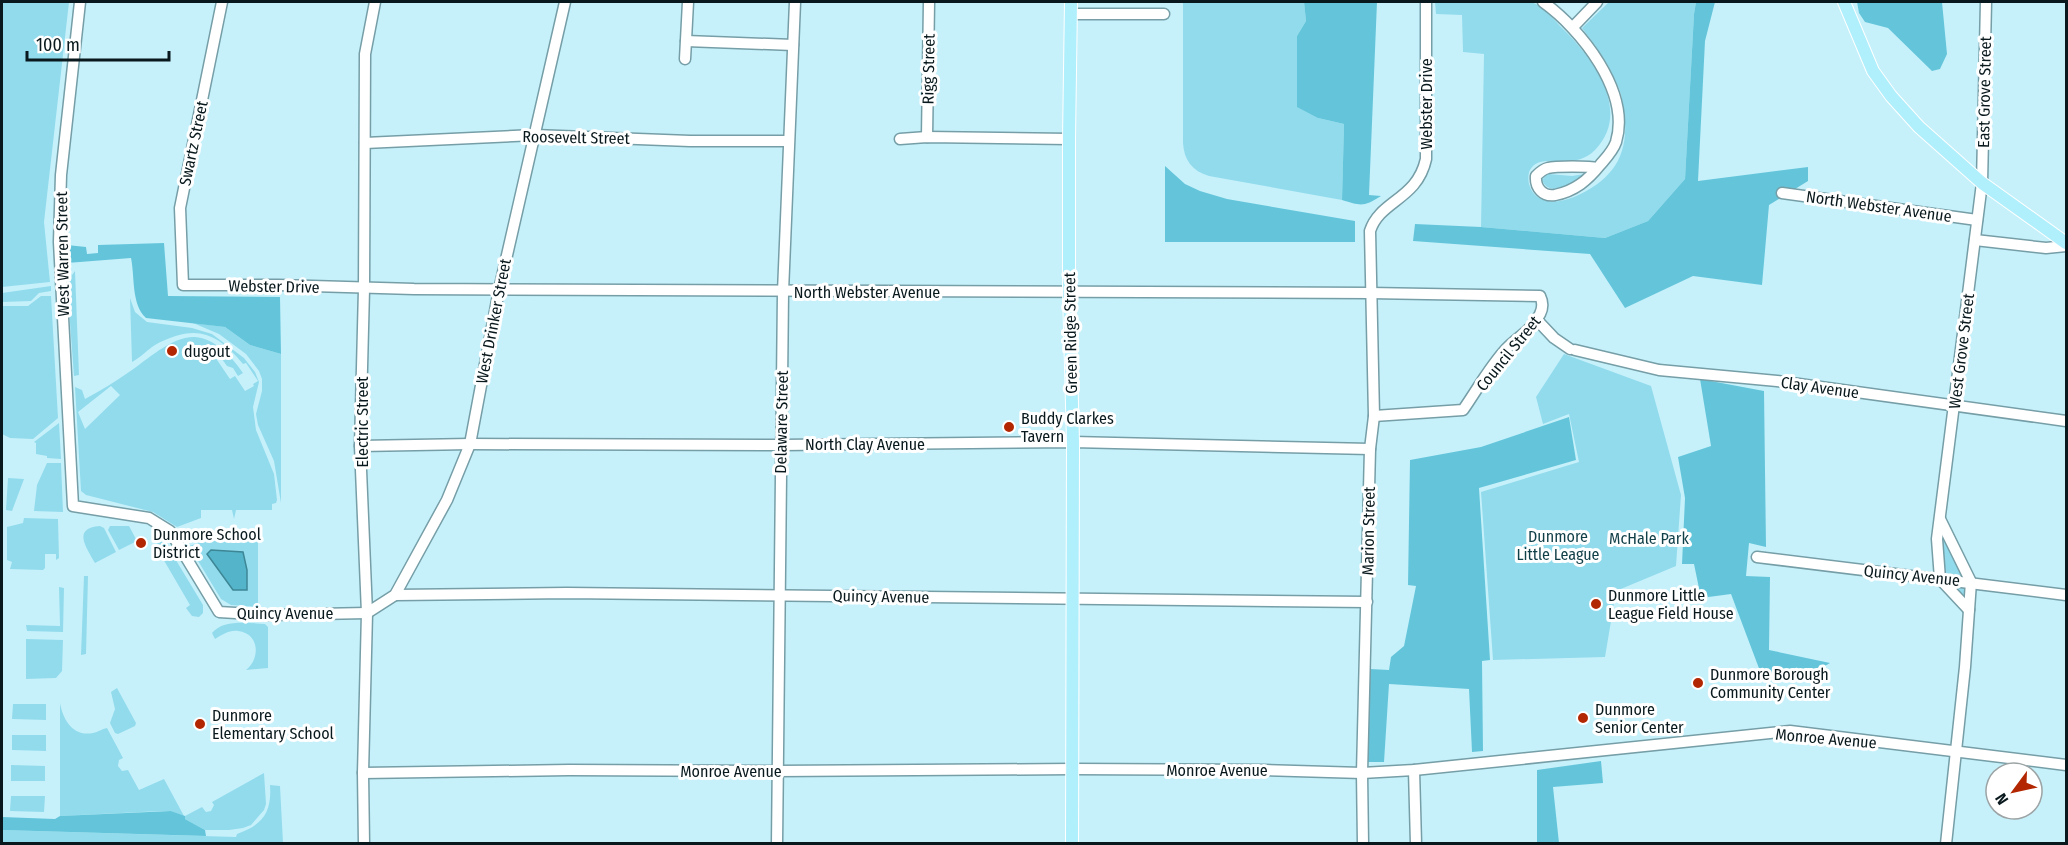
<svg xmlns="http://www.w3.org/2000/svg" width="2068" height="845" font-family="'Fira Sans Condensed',sans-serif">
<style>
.green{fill:#92dbec;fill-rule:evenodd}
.forest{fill:#64c5da}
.water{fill:#54b5ca;stroke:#3d8696;stroke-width:1.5}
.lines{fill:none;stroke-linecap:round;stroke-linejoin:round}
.minor-casing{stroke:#769ea7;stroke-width:13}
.major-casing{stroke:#fff;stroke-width:14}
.minor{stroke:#fff;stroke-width:10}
.major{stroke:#b0effc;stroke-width:12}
.poi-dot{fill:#b22601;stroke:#fff;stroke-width:2}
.labels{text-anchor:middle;stroke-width:6;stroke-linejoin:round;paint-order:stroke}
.street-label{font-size:16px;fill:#08181c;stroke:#fff}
.poi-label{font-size:16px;fill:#08181c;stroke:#fff;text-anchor:start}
.park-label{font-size:16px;fill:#113f48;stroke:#fff}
</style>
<rect width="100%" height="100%" fill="#c6f1fb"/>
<g class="green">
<polygon points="2,2 69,2 44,222 50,282 2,287"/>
<path d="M1183 2H1304L1306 21 1297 36 1318 118 1344 124 1342 200 1209 176C1192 171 1184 160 1183 143Z"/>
<path d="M1435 2C1458 2 1481 2 1504 2 1512 2 1523 0 1531 2 1543 5 1554 20 1562 28 1592 57 1633 111 1595 150 1573 173 1541 150 1530 170 1528 174 1528 180 1529 184 1535 205 1556 204 1574 197 1613 180 1630 155 1624 112 1623 102 1621 91 1616 82 1608 62 1595 45 1582 28L1609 2H1696L1694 14 1685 179 1648 221 1605 238 1481 227 1484 54 1463 52 1462 15 1436 14Z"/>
<path d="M1549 174 1572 176 1585 174 1586 175C1575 183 1550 199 1542 180L1546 175Z"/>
<polygon points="75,271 79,375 74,376 67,282"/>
<polygon points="51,286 51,291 39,293 31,301 2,302 2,293"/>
<polygon points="41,296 51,296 58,418 33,439 10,438 2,434 2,306 28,306"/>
<path d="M130 298 135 312 147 322 192 328 212 334 244 358 255 372 259 382 253 407 256 430 274 474 277 500 276 503 272 504V510H236L234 519 232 510H201V518L177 527 153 512 86 495 81 491 75 387 82 390 85 399C100 391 115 382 129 372 147 360 172 336 195 337 215 338 233 358 243 373L238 376 233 368 227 366 217 352 213 354 230 379 235 376 245 391 254 386 253 384 258 381 246 363 243 364C216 331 194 324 155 345 147 350 140 358 132 362ZM111 386 120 395 85 429 78 412Z"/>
<polygon points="193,323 225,327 250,345 281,354 281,503 274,461 258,425 256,414 262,391 262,379 259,371 246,354 219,334"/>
<polygon points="1564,354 1651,386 1681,495 1676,566 1616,591 1605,657 1493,660 1481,492 1579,462 1569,414 1543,424 1536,397"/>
<polygon points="59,423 61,459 47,458 47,456 36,454 36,443 34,442"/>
<polygon points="47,463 61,463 63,512 34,511 37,485"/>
<polygon points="8,478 24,479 12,511 6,510"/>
<polygon points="24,518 58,519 59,558 56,560 56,554 45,554 45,568 43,570 10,569 12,562 7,560 7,527 23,523"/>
<polygon points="1940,519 1971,582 1969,610 1940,579"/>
<path d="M100 526 104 528 116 552 95 563C86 547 72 528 100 526Z"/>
<polygon points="110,526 129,526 137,541 119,550 108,530"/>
<polygon points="162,541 165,542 203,605 203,613 199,617 192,616 186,608 190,605 155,545"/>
<polygon points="206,541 258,541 258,607 231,605 221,599 189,546"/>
<polygon points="84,576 88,576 86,654 81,655"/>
<polygon points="59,587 64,588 63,632 27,631 26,625 60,626"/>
<path d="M265 624 268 627V668L246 670C261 658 259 633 238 631 229 630 222 635 215 639L212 633C223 619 249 623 265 624Z"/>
<polygon points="26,639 63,640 62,671 56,678 26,679"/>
<polygon points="117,688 136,723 135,726 118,734 115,733 110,723 115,709 111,692"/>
<path d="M60 703C63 720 73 737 93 733 98 732 102 729 107 728L123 758 119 760 118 766 122 771 128 770 139 790 164 779 184 816 171 811H161L60 816Z"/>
<polygon points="13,704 46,704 46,720 12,719"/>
<polygon points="12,735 46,735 46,751 12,750"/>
<polygon points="11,765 45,766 45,781 11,781"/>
<polygon points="264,773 266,804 264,810 251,825 243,828 229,830 205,830 185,819 185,816 202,807 206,812 211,811 214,805 212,802"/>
<path d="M270 785 280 786 283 843 2 844V830L236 837 237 834C263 825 272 812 270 785Z"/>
<polygon points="11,796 45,796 44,812 10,811"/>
</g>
<g class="forest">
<path d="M1304 2H1377L1369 195 1381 196C1364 207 1361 206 1342 200L1344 124 1318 118 1297 107V36L1306 21Z"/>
<polygon points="1696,2 1715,2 1705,41 1698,181 1808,167 1808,181 1769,205 1762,285 1693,276 1625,308 1590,254 1413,241 1415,224 1481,227 1605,238 1648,221 1685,179 1694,14"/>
<polygon points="1857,2 1942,2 1947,54 1940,69 1932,71 1888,28 1865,22 1859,13"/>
<polygon points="1165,166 1185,184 1200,191 1227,199 1355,221 1355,242 1165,242"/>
<path d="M164 243 168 296 280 297 281 354 250 345 225 327 146 318C131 304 135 277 131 258L67 263V245L86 247 87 254 98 253V245Z"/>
<polygon points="1700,379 1764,391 1766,547 1749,543 1746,576 1770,577 1769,650 1830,663 1801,680 1763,679 1731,594 1701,598 1694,564 1682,564 1685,498 1678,457 1711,446"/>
<polygon points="1569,417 1576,460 1479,488 1490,660 1482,661 1483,751 1472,752 1469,689 1389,684 1384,762 1365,762 1370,669 1389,670 1391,657 1404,646 1416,586 1408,585 1410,460 1481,447"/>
<polygon points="1601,761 1603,783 1553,787 1559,843 1537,843 1537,770"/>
<polygon points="171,811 185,816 185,819 205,830 206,836 2,830 2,817 55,819 60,816"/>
</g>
<polygon class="water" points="211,550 243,552 247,570 247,590 233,590 207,554"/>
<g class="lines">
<defs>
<g id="minor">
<polyline points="80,2 61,175 59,242 73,506 149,518 170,531 219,612 269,615 367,613"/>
<path d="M222 2 180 208 183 285H278L414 289 1370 293 1540 296C1543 302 1543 308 1540 314 1533 329 1518 337 1507 348 1490 366 1477 390 1463 410L1374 416"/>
<path d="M1543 2C1581 29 1631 92 1616 142 1613 151 1606 158 1600 165 1588 180 1575 191 1555 195 1543 197 1535 188 1536 176 1539 173 1543 169 1548 168 1555 166 1590 166 1597 168"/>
<polyline points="1071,14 1164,14"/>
<polyline points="1573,27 1597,2"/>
<polyline points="686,41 793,45"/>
<polyline points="685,59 688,2"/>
<polyline points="927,137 929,2"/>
<polyline points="900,139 927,137 1069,139"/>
<polyline points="365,143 534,135 690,141 788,141"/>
<polyline points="1782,193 1977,220"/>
<polyline points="1975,240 2046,248 2066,246"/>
<polyline points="1537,320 1554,338 1570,349"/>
<polyline points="1575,350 1659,370 1777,381 2066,421"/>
<polyline points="360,446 470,444 781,445 1073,442 1370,449"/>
<polyline points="1940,519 1971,582 1965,667 1946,844"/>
<polyline points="1757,557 2066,595"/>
<polyline points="395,595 567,593 1367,602"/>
<polyline points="1969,610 1940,579 1937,539 1982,183 1986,2"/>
<polyline points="367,613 395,595 447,500 470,444 499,290 565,2"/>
<polyline points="1414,770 1416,844"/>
<polyline points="363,773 569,770 778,771 1073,769 1264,770 1362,773 1414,770 1790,731 2066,765"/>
<polyline points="364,844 363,773 367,613 360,446 364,289 365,54 375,2"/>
<polyline points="777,844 783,292 795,2"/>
<path d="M1363 844 1362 773 1370 449 1374 416 1370 231C1380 200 1417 200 1426 159V2"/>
</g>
<g id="major">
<polyline points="1071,2 1069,139 1069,292 1073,442 1072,844"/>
<polyline points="1844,2 1873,71 1891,96 1919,127 1982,183 2066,243"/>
</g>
</defs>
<use href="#minor" class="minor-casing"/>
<use href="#major" class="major-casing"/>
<use href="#minor" class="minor"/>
<use href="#major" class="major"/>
</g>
<g class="poi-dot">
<circle cx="172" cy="351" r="6"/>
<circle cx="1009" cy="427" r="6"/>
<circle cx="141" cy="543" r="6"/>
<circle cx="1596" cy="604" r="6"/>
<circle cx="1698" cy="683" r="6"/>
<circle cx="1583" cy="718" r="6"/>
<circle cx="200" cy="724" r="6"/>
</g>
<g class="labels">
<g class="street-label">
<text transform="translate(928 69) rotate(-89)" y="6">Rigg Street</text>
<text transform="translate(1984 92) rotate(-89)" y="6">East Grove Street</text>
<text transform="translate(1426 104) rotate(-90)" y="6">Webster Drive</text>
<text transform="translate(576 137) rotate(1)" y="6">Roosevelt Street</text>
<text transform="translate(193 143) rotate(-78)" y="6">Swartz Street</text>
<text transform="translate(1879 206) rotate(8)" y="6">North Webster Avenue</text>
<text transform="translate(62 254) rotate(-91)" y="6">West Warren Street</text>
<text transform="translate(274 286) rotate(1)" y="6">Webster Drive</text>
<text x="867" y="298">North Webster Avenue</text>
<text transform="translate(493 321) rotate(-79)" y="6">West Drinker Street</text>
<text transform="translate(1070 333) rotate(-91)" y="6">Green Ridge Street</text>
<text transform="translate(1961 351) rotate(-83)" y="6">West Grove Street</text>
<text transform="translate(1508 353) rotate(-51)" y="6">Council Street</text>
<text transform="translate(1820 387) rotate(8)" y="6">Clay Avenue</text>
<text transform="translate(362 422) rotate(-90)" y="6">Electric Street</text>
<text transform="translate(781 422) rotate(-89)" y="6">Delaware Street</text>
<text x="865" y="450">North Clay Avenue</text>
<text transform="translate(1368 531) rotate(-89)" y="6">Marion Street</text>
<text transform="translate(1912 575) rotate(6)" y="6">Quincy Avenue</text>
<text transform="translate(881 596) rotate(1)" y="6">Quincy Avenue</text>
<text x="285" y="619">Quincy Avenue</text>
<text transform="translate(1826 738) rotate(5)" y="6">Monroe Avenue</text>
<text x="1217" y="776">Monroe Avenue</text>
<text x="731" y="777">Monroe Avenue</text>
</g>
<g class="poi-label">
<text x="184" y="357">dugout</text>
<text x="1021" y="424">Buddy Clarkes<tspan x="1021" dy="18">Tavern</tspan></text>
<text x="153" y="540">Dunmore School<tspan x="153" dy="18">District</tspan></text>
<text x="1608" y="601">Dunmore Little<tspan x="1608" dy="18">League Field House</tspan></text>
<text x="1710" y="680">Dunmore Borough<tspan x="1710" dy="18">Community Center</tspan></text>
<text x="1595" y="715">Dunmore<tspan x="1595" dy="18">Senior Center</tspan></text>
<text x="212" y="721">Dunmore<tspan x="212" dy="18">Elementary School</tspan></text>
</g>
<g class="park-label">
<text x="1558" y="542">Dunmore<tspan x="1558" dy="18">Little League</tspan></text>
<text x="1649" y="544">McHale Park</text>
</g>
</g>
<rect width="2068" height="845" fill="none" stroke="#08181c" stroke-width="6"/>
<g transform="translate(2014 791) rotate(237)"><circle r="28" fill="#ffffff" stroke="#9ca3a4" stroke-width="1.5"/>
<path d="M0-4.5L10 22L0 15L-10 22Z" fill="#b22601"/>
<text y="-9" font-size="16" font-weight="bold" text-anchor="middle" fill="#08181c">N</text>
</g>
<path d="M27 51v9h142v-9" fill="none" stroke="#08181c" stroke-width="3"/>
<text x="36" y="51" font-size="18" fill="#08181c" stroke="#ffffff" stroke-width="4.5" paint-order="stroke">100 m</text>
</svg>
